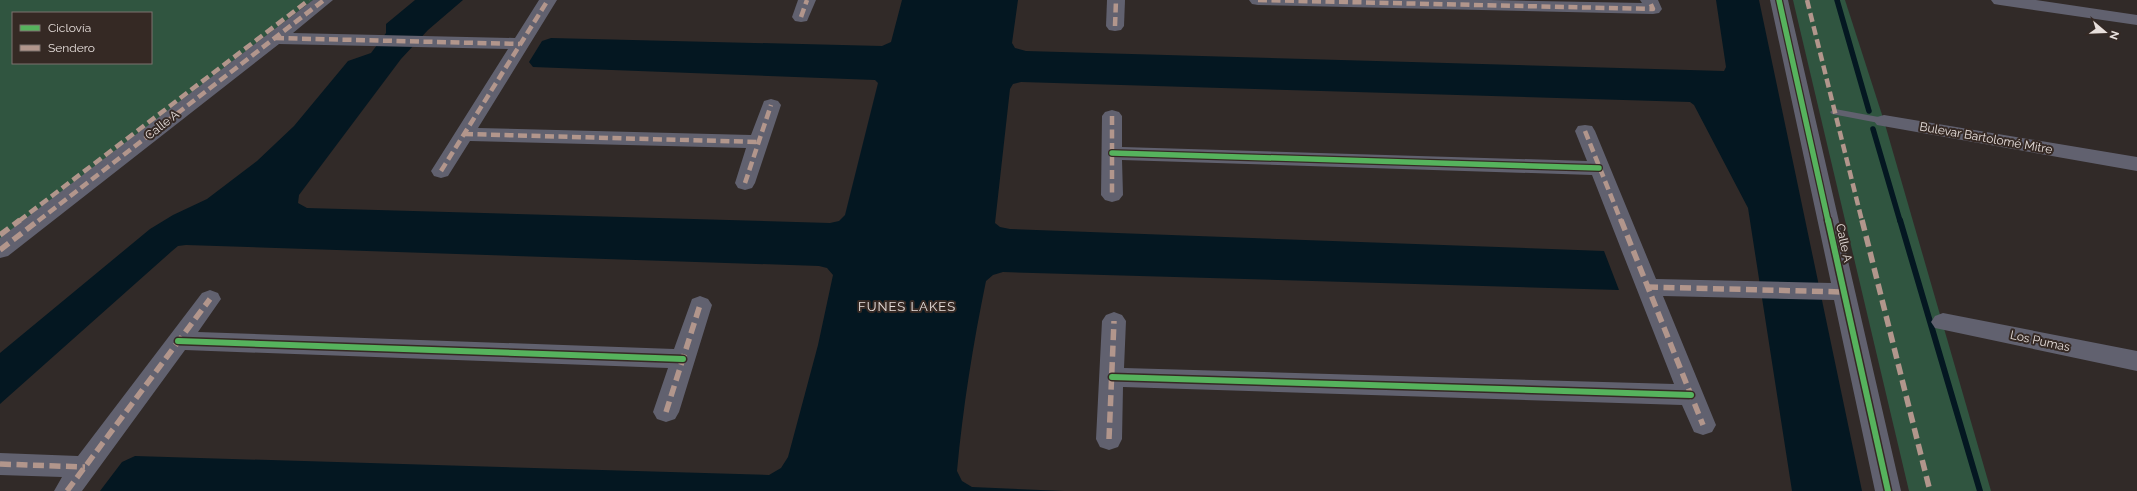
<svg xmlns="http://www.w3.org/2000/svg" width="2137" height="491" font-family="Raleway,sans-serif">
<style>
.green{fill:#305540;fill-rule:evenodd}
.water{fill:#041721}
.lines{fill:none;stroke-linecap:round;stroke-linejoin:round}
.stream-far1{stroke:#041721;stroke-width:5.5}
.stream{stroke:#041721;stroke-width:6}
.service{fill:#61616f;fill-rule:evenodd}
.minor{fill:#61616f;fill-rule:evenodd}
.quiet-far1{stroke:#b2968c;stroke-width:4.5;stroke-dasharray:9 4.5;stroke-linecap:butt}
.quiet{stroke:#b2968c;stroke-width:5.5;stroke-dasharray:11 5.5;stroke-linecap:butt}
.cycleway-far1-casing{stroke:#352924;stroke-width:8}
.cycleway-casing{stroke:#352924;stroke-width:9}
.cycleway-far1{stroke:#56b35d;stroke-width:5.5}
.cycleway{stroke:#56b35d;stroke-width:6}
.labels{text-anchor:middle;stroke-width:4;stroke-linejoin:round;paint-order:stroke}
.street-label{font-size:12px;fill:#e7dfdc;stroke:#352924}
.neighbourhood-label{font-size:13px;letter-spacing:1px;fill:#e7dfdc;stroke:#352924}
</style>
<rect width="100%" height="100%" fill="#312a28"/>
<g class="green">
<path d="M0 0H313L0 239ZM13 13H151V63H13Z"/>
<polygon points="1793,0 1845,0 1884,121 1991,491 1909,491"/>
</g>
<path class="water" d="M415 0H463L428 30 401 59 299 195 298 203 307 208 830 223 839 221 845 215 878 83 875 80 533 67 529 62 542 41 551 38 882 46 891 42 902 0H1018L1012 43 1015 48 1026 51 1724 71 1726 67 1716 0H1759L1862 491H1792L1748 208 1694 105 1690 102 1021 82 1013 84 1010 89 995 223 1000 227 1010 229 1604 251 1619 290 1003 272 993 275 986 281C973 344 963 407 957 471L962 481 972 487 1064 491H100L122 462 135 456 769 475 781 468 788 457 818 345 833 275 827 268 819 266 186 245 178 246 172 251 0 404V353L150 229 173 215 207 199 257 161 294 126 348 61 371 53 386 33V24Z"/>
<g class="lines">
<g class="stream-far1">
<polyline points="1837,0 1869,111"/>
<polyline points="1873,129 1900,221"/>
</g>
<polyline class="stream" points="1900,220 1980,491"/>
<polygon class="service" points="1835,109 1884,118 1889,121 1884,124 1832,114 1830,112"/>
<g class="minor">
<polygon points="313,0 333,0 293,33 515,38 539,0 557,0 478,128 751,135 764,101 771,99 778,101 781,105 755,183 752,188 745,190 738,188 735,183 746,148 470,141 448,176 441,178 434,176 431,171 508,49 279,44 8,256 0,258 0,238"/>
<polygon points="798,0 816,0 807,21 801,22 795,21 792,17"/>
<polygon points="1107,0 1125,0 1124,26 1121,30 1115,31 1109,30 1106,26"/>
<polygon points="1249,0 1490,0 1642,3 1640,0 1658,0 1662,9 1659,13 1653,14 1258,5 1252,4"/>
<polygon points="1770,0 1788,0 1901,491 1875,491 1834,300 1663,296 1716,425 1712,432 1703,435 1694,432 1682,405 1123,387 1122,439 1118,447 1109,450 1100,447 1096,439 1102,321 1106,315 1114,312 1122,315 1126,321 1124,368 1674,384 1592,175 1122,160 1123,195 1119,200 1112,202 1105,200 1101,195 1102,116 1105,112 1112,110 1119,112 1122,116 1122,147 1587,161 1575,131 1578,126 1585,125 1592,126 1595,131 1656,279 1831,283"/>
<polygon points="1991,0 2036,0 2137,15 2137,25 2000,5 1994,4"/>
<polygon points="1884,115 2137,157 2137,171 1877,125 1874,121 1877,117"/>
<polygon points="210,290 218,293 221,299 198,332 674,349 692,299 700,296 708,299 712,305 679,412 675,419 666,422 657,419 653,412 668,368 185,350 82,491 54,491 62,477 0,475 0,453 78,456 202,293"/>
<polygon points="1943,313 2137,351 2137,371 1935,328 1931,322 1935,316"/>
</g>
<g class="quiet-far1">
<polyline points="1258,0 1653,9 1649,0"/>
<polyline points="1807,0 1862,221"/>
<polyline points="801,17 807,0"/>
<polyline points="1115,26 1116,0"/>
<polyline points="275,38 520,44"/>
<polyline points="1112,116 1112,195"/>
<polyline points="1585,131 1621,221"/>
<polyline points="464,134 758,142"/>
<polyline points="441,171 548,0"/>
<polyline points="745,183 771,105"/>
<polyline points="19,221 309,0"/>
<polyline points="38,221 324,0"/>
</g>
<g class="quiet">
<polyline points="1621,220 1703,425"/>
<polyline points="1862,220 1930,491"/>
<polyline points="0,235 20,220"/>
<polyline points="0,250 39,220"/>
<polyline points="1647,287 1844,292"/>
<polyline points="666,412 700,305"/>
<polyline points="1109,439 1114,321"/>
<polyline points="0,464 85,467"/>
<polyline points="67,491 210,299"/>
</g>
<defs>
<g id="cycleway-far1">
<polyline points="1779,0 1828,221"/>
<polyline points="1112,153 1599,168"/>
</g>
<g id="cycleway">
<polyline points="1828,220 1888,491"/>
<polyline points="178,341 683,359"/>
<polyline points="1112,377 1691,395"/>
</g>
</defs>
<use href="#cycleway-far1" class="cycleway-far1-casing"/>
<use href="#cycleway" class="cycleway-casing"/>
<use href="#cycleway-far1" class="cycleway-far1"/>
<use href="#cycleway" class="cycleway"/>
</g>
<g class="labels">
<g class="street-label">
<text transform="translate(162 125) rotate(-38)" y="4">Calle A</text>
<text transform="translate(1986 138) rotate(10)" y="4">Bulevar Bartolomé Mitre</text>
<text transform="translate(1844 243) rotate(78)" y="4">Calle A</text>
<text transform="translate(2040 341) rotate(12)" y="4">Los Pumas</text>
</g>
<g class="neighbourhood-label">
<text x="907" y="311">FUNES LAKES</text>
</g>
</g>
<rect x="12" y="12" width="140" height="52" fill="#352924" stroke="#7c726e"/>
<rect x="20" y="25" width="20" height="6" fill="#56b35d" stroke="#7c726e"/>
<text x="48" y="32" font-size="12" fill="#e7dfdc">Ciclovía</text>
<rect x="20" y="45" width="20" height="6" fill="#b2968c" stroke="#7c726e"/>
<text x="48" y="52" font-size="12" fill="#e7dfdc">Sendero</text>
<g transform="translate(2105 32) rotate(109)" stroke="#352924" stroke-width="3" paint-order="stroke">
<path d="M0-3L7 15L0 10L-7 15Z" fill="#e7dfdc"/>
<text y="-6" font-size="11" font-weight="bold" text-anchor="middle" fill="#e7dfdc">N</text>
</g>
</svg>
